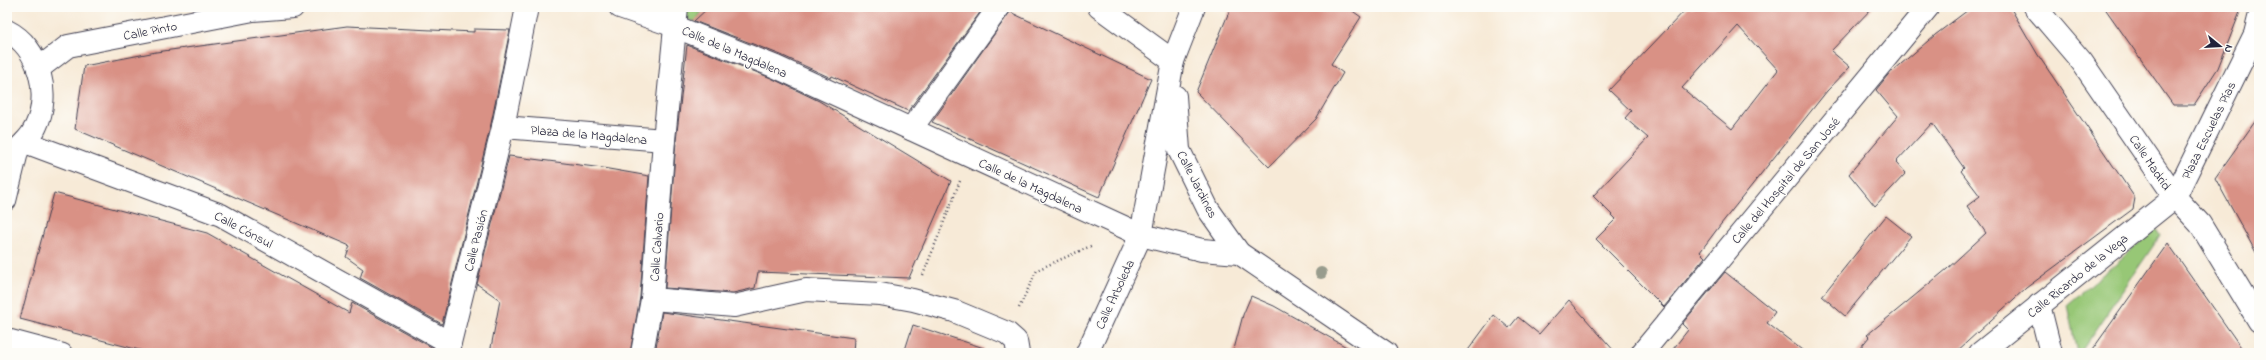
<svg xmlns="http://www.w3.org/2000/svg" width="2266" height="360" font-family="'Indie Flower',sans-serif">
<style>
.green{fill:#97c776;stroke:#5c7458}
.building{fill:#d99185;fill-rule:evenodd}
.lines{fill:none;stroke-linecap:round;stroke-linejoin:round}
.lane-casing{stroke:#424052;stroke-width:20}
.street-casing{stroke:#424052;stroke-width:24}
.path{stroke:#424052;stroke-width:2.5;stroke-dasharray:1 3;stroke-linecap:butt}
.lane{stroke:#fff;stroke-width:18}
.street{stroke:#fff;stroke-width:22}
.tree{fill:#989c8d}
.labels{text-anchor:middle;stroke-width:3;stroke-linejoin:round;paint-order:stroke}
.street-label{font-size:13px;fill:#22223b;stroke:#fdfcf7}
</style>
<rect width="100%" height="100%" fill="#fdfcf7"/>
<filter id="ink" filterUnits="userSpaceOnUse"><feTurbulence type="fractalNoise" baseFrequency=".025" numOctaves="2"/><feDisplacementMap in="SourceGraphic" scale="8" xChannelSelector="R" yChannelSelector="G"/><feConvolveMatrix kernelMatrix="1 2 1 2 8 2 1 2 1" color-interpolation-filters="sRGB"/></filter>
<filter id="wash" filterUnits="userSpaceOnUse"><feTurbulence type="fractalNoise" baseFrequency=".012" numOctaves="4" result="noise"/><feDisplacementMap in="SourceGraphic" scale="16" xChannelSelector="R" yChannelSelector="G"/><feGaussianBlur stdDeviation="0.9" result="paint"/><feColorMatrix in="noise" values="0 0 0 0 0 0 0 0 0 0 0 0 0 0 0 0 0 1.4 0 .05"/><feComposite in="paint" operator="in"/></filter>
<g filter="url(#wash)">
<rect width="100%" height="100%" fill="#f7ead7"/>
<g class="green">
<polygon points="657,7 705,7 695,22"/>
<polygon points="2156,229 2160,236 2080,353 2077,353 2067,305"/>
</g>
<g id="blocks">
<g class="building">
<polygon points="709,7 984,7 908,111 832,76 831,78 781,55 694,21"/>
<polygon points="1231,7 1347,7 1361,17 1331,64 1343,73 1316,119 1269,167 1196,92"/>
<path d="M1688 7H1873L1831 51 1850 67 1827 91 1721 224 1700 252 1705 257 1664 307 1596 239 1616 219 1593 196 1648 138 1625 118 1631 111 1609 90ZM1738 26 1778 70 1732 129 1682 88Z"/>
<polygon points="1972,7 2010,7 2038,55 2135,198 2133,209 2026,288 1955,353 1856,353 1869,337 1867,335 1947,269 1986,233 1967,206 1980,196 1961,171 1964,168 1932,123 1896,162 1906,173 1875,206 1849,174 1898,116 1876,90 1887,76 1935,35"/>
<polygon points="2104,7 2242,7 2218,68 2194,105 2173,105"/>
<polygon points="1010,12 1151,79 1099,197 932,122"/>
<polygon points="347,26 474,32 474,29 510,30 491,124 442,324 360,278 363,269 346,257 350,246 75,129 84,66 156,52"/>
<polygon points="687,45 771,78 819,101 951,181 909,278 758,272 755,288 733,293 665,288 676,141"/>
<polygon points="2259,116 2259,258 2215,178"/>
<polygon points="509,156 603,168 649,176 640,297 630,353 490,353 500,300 477,284"/>
<polygon points="54,193 207,233 349,313 352,303 433,348 432,353 151,353 20,319"/>
<polygon points="1886,216 1911,236 1845,316 1822,296"/>
<polygon points="2168,243 2245,353 2090,353"/>
<polygon points="1725,272 1775,312 1767,323 1806,353 1670,353 1688,330 1682,324"/>
<polygon points="1251,296 1274,306 1357,353 1233,353 1243,315"/>
<polygon points="1569,300 1616,353 1466,353 1494,315 1509,328 1518,317 1539,334"/>
<polygon points="662,312 854,338 853,353 655,353"/>
<polygon points="913,325 984,348 984,353 904,353"/>
</g>
</g>
</g>
<g filter="url(#ink)">
<use href="#blocks" fill-opacity="0" stroke="#424052" stroke-width="1"/>
<g class="lines">
<defs>
<g id="lane">
<polyline points="7,201 20,148"/>
<polyline points="7,338 63,353"/>
</g>
<g id="street">
<polyline points="620,7 666,23 776,67 1141,235 1202,250 1239,253 1386,353"/>
<polyline points="1099,7 1173,61"/>
<polyline points="2035,7 2082,62 2175,197 2200,224 2259,321"/>
<path d="M7 31C40 47 51 95 36 126 30 140 19 149 7 157"/>
<polyline points="38,69 68,46 253,10 293,7"/>
<polyline points="1175,96 1179,150 1208,209 1239,253"/>
<polyline points="503,127 664,140"/>
<polyline points="911,129 999,7"/>
<polyline points="25,142 221,215 450,343"/>
<polyline points="652,299 734,306 806,290 880,294 913,300 954,311 1007,333 1016,341 1018,353"/>
<polyline points="2039,305 2051,353"/>
<polyline points="444,353 450,343 503,127 527,7"/>
<polyline points="642,353 652,299 664,140 677,7"/>
<polyline points="1087,353 1141,235 1173,61 1194,7"/>
<polyline points="1642,353 1928,7"/>
<polyline points="1980,353 2175,197 2255,34 2259,18"/>
</g>
</defs>
<use href="#lane" class="lane-casing"/>
<use href="#street" class="street-casing"/>
<g class="path">
<polyline points="923,275 960,181"/>
<polyline points="1019,308 1037,270 1093,245"/>
</g>
<use href="#lane" class="lane"/>
<use href="#street" class="street"/>
</g>
<circle class="tree" cx="1321" cy="273" r="6"/>
</g>
<g class="labels">
<g class="street-label">
<text transform="translate(150 30) rotate(-11)" y="5">Calle Pinto</text>
<text transform="translate(735 51) rotate(23)" y="5">Calle de la Magdalena</text>
<text transform="translate(2208 130) rotate(-64)" y="5">Plaza Escuelas Pías</text>
<text transform="translate(589 134) rotate(5)" y="5">Plaza de la Magdalena</text>
<text transform="translate(2151 162) rotate(56)" y="5">Calle Madrid</text>
<text transform="translate(1785 180) rotate(-50)" y="5">Calle del Hospital de San José</text>
<text transform="translate(1198 184) rotate(63)" y="5">Calle Jardines</text>
<text transform="translate(1031 185) rotate(25)" y="5">Calle de la Magdalena</text>
<text transform="translate(244 229) rotate(28)" y="5">Calle Cónsul</text>
<text transform="translate(475 240) rotate(-76)" y="5">Calle Pasión</text>
<text transform="translate(656 247) rotate(-86)" y="5">Calle Calvario</text>
<text transform="translate(2077 275) rotate(-39)" y="5">Calle Ricardo de la Vega</text>
<text transform="translate(1114 294) rotate(-65)" y="5">Calle Arboleda</text>
</g>
</g>
<rect width="2266" height="360" fill="none" stroke="#fdfcf7" stroke-width="24"/>
<g transform="translate(2220 46) rotate(108)" stroke="#fdfcf7" stroke-width="3" paint-order="stroke">
<path d="M0-3L7 15L0 10L-7 15Z" fill="#22223b"/>
<text y="-6" font-size="11" font-weight="bold" text-anchor="middle" fill="#22223b">N</text>
</g>
</svg>
